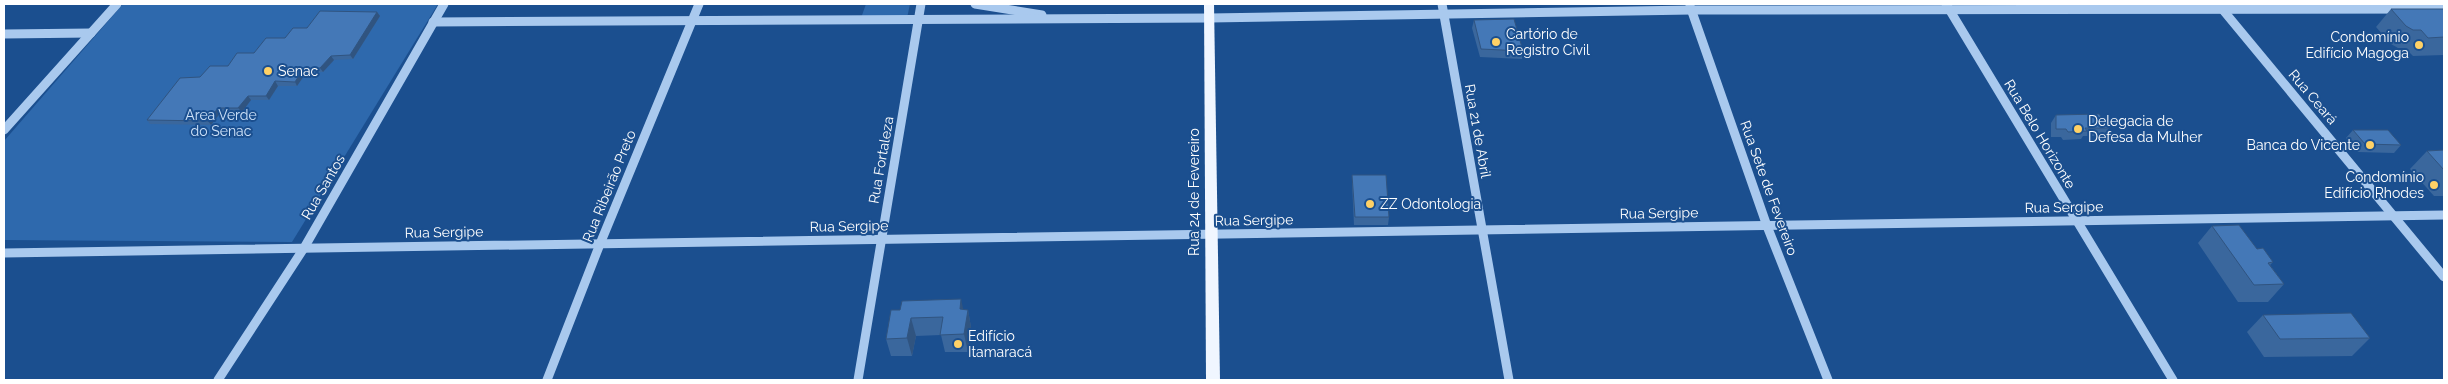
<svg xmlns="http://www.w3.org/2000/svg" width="2448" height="384" font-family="Raleway,sans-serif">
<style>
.green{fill:#2e69ad}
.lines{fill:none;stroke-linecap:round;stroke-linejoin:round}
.minor{stroke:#a9c9ee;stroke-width:9}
.major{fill:#f0f6ff;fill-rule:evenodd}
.wall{fill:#3a679d}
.shaded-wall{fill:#305480}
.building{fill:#4478b7;stroke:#305480}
.poi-dot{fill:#ffd166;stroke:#1b4f8f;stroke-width:2}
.labels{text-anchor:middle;stroke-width:4;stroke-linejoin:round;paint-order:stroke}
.poi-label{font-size:14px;fill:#fff;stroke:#1b4f8f;text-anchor:start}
.street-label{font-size:14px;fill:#fff;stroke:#1b4f8f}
.park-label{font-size:14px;fill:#cfe3fa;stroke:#1b4f8f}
</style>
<rect width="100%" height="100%" fill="#1b4f8f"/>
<g class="green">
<polygon points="123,4 438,4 292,242 4,240 4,141"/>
<polygon points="866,4 910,4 907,18 861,18"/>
</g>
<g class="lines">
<g class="minor">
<polyline points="975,4 1042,15"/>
<polyline points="1442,4 1509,380"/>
<polyline points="1946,4 2173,380"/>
<polyline points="2218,4 2444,277"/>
<polyline points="1690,6 1767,226 1828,380"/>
<polyline points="433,22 1210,18 1692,10 2444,9"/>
<polyline points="4,34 91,33"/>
<polyline points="4,130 117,4"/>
<polyline points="4,253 2444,215"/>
<polyline points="218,380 304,248 444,4"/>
<polyline points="547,380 600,244 699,4"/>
<polyline points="858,380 921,4"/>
</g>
<polygon class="major" points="1204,4 1214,4 1220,380 1206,380"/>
</g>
<g class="wall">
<polygon points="2391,9 2444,10 2444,55 2413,56 2405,48 2398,48 2391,44 2376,27"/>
<polygon points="377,12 380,16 353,59 334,60 323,72 306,73 297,86 278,86 269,100 251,100 242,112 221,112 211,125 150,124 147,120 200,77 228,66 307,28"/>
<polygon points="1474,20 1523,51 1522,59 1480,57 1472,28"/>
<polygon points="2056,115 2109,128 2103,136 2083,136 2081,139 2063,140 2061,137 2051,137 2051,123"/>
<polygon points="2353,130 2401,145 2394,153 2358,152 2346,138"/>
<polygon points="2444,150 2444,196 2434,196 2410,169 2427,151"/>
<polygon points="1352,175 1389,217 1388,225 1354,225 1352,183"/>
<polygon points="2212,226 2257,249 2273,262 2270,265 2284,284 2268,302 2238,302 2198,243"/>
<polygon points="900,310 968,310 971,327 968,352 945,352 941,335 916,336 912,356 891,356 886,339"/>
<polygon points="2263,315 2370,338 2352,356 2264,357 2247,332"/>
</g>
<g class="shaded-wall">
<polygon points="377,12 380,16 353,59 350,55"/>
<polygon points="331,56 334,60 323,72 320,68"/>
<polygon points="303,69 306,73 297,86 295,82"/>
<polygon points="275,81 278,86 269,100 266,96"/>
<polygon points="248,96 251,100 242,112 238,108"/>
<polygon points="218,108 221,112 211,125 208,121"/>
<polygon points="961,299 965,317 960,309"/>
<polygon points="968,310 971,327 968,352 964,334"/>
<polygon points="911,318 916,336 912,356 907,338"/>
</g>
<g class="building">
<polygon points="2391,9 2443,9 2444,10 2444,37 2428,38 2421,30 2413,30 2406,26"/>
<polygon points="320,11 377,12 350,55 331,56 320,68 303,69 295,82 275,81 266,96 248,96 238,108 218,108 208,121 147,120 180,78 200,77 210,66 228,66 237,53 254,53 266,38 285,38 293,28 307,28"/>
<polygon points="1514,19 1523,51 1481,49 1474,20"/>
<polygon points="2099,114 2109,128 2085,128 2087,131 2068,132 2066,129 2056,129 2056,115"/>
<polygon points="2353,130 2388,130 2401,145 2365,144"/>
<polygon points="2444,150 2444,170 2427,151"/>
<polygon points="1352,175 1386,175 1389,217 1355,217"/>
<polygon points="2239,225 2257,249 2263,248 2273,262 2268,263 2284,284 2254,285 2212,226"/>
<polygon points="961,299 960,309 968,310 964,334 940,335 943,317 911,318 907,338 886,339 891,310 900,310 902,301"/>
<polygon points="2351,313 2370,338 2280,339 2263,315"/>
</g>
<g class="poi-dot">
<circle cx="1496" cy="42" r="5"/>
<circle cx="2419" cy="45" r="5"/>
<circle cx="268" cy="71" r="5"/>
<circle cx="2078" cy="129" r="5"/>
<circle cx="2370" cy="145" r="5"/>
<circle cx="2434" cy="185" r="5"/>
<circle cx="1370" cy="204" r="5"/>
<circle cx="958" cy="344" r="5"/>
</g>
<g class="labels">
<g class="poi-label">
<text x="1506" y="39">Cartório de<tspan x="1506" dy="16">Registro Civil</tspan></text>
<text x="2409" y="42" text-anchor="end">Condomínio<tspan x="2409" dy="16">Edifício Magoga</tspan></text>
<text x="278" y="76">Senac</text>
<text x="2088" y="126">Delegacia de<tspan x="2088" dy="16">Defesa da Mulher</tspan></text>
<text x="2360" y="150" text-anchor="end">Banca do Vicente</text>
<text x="2424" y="182" text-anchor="end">Condomínio<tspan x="2424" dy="16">Edifício Rhodes</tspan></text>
<text x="1380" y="209">ZZ Odontologia</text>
<text x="968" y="341">Edifício<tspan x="968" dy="16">Itamaracá</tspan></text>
</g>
<g class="street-label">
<text transform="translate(2313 97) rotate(50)" y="5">Rua Ceará</text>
<text transform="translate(1478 131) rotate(80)" y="5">Rua 21 de Abril</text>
<text transform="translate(2040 134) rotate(59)" y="5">Rua Belo Horizonte</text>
<text transform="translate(881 160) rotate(-80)" y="5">Rua Fortaleza</text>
<text transform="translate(609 186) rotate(-68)" y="5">Rua Ribeirão Preto</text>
<text transform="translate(323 187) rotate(-60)" y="5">Rua Santos</text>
<text transform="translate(1769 188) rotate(70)" y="5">Rua Sete de Fevereiro</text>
<text transform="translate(1194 192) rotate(-90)" y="5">Rua 24 de Fevereiro</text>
<text transform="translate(2064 207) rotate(-1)" y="5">Rua Sergipe</text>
<text transform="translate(1659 213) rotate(-1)" y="5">Rua Sergipe</text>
<text transform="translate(1254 220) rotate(-1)" y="5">Rua Sergipe</text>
<text transform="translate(849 226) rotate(-1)" y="5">Rua Sergipe</text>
<text transform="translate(444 232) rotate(-1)" y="5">Rua Sergipe</text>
</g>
<g class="park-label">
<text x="221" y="120">Area Verde<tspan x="221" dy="16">do Senac</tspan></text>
</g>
</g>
<rect width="2448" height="384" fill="none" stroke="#ffffff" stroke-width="10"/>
</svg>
